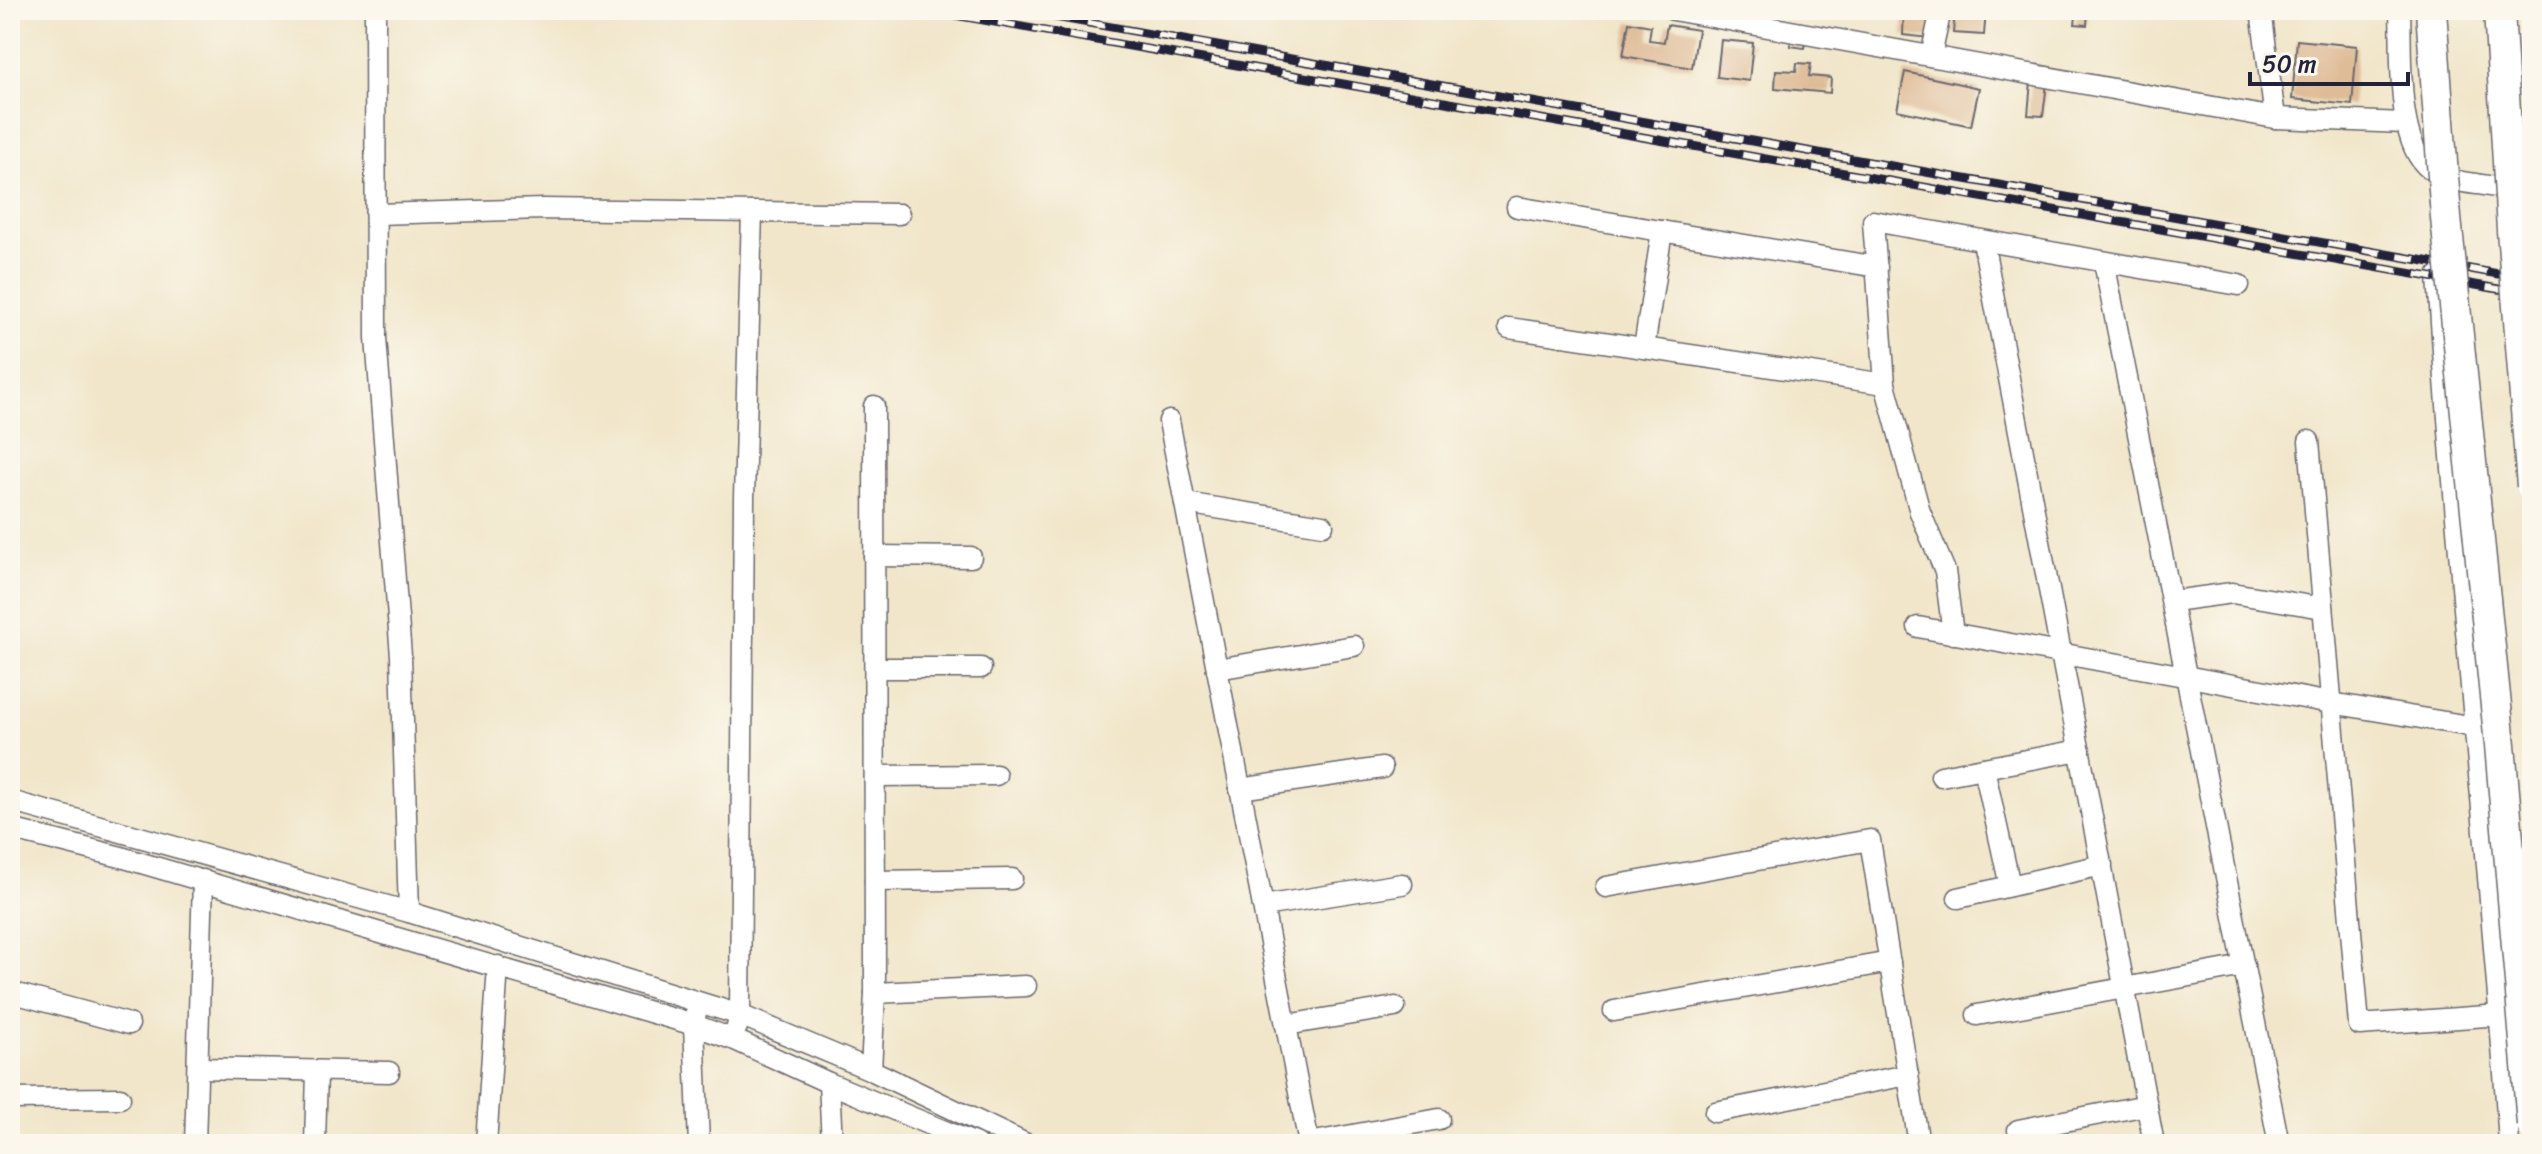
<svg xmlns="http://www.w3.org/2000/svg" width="2542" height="1154" font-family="Sriracha,sans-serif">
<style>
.building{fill:#dfbc98}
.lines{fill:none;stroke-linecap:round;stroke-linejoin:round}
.minor-casing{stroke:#6a676d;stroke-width:23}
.minor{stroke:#fff;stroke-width:20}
.rail-casing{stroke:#22223b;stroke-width:9}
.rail{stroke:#fbf7ec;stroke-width:6;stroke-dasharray:18;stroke-linecap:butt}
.highway-bridge-casing{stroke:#6a676d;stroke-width:33;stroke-linecap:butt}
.highway-bridge{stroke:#fff;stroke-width:30}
</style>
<rect width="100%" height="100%" fill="#fbf7ec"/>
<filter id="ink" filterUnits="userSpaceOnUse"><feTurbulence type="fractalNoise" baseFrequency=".0125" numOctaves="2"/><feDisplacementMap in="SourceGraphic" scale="16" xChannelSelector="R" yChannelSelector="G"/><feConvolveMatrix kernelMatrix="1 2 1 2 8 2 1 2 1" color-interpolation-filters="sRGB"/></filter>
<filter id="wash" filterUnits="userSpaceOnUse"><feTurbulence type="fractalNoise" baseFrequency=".006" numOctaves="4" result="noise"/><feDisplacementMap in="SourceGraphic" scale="32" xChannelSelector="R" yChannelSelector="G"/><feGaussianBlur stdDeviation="1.8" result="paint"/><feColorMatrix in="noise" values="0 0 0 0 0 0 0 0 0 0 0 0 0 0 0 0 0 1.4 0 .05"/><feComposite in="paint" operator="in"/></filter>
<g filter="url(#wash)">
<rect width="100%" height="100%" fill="#f1e6ca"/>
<g id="blocks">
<g class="building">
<polygon points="1904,10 1934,10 1930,38 1903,35"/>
<polygon points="1955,10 1986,10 1984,35 1953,33"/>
<polygon points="2077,10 2088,10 2087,25 2075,24"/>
<polygon points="1629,22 1651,26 1649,40 1664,42 1667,25 1698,30 1692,68 1623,56"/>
<polygon points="1792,37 1806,39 1804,48 1790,46"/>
<polygon points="1721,40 1753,43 1749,81 1717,77"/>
<polygon points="2297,40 2357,46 2352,105 2292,99"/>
<polygon points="1797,63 1811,64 1809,76 1831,78 1830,93 1775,88 1776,70 1796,71"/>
<polygon points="1905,72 1979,88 1971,126 1897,110"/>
<polygon points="2031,81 2047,83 2043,116 2028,115"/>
</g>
</g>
</g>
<g filter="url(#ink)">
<use href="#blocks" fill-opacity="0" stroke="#6a676d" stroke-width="2"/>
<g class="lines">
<defs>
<g id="minor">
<polyline points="375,10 376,338 401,656 409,912"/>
<polyline points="1673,10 2275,118 2405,123"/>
<polyline points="2261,10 2275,118"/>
<path d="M2400 10C2402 52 2395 143 2430 169 2444 180 2460 182 2477 184 2495 187 2513 191 2532 190"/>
<polyline points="1931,56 1941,10"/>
<polyline points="1517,207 1877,267"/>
<polyline points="377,214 544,209 899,214"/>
<polyline points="1983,241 2154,1144"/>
<polyline points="2104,262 2279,1144"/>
<path d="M2438 276C2456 566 2490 854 2509 1144"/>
<polyline points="1509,328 1885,384"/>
<polyline points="1644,348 1662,231"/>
<polyline points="1169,421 1309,1144"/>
<polyline points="2309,441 2359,1025 2501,1015"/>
<polyline points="1185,503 1323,525"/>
<polyline points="874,556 971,557"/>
<polyline points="2173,601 2232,593 2323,608"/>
<polyline points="1918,627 2331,703 2475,727"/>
<polyline points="1953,634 1945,571 1920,512 1885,384 1873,221 2239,285"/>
<polyline points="875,668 981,668"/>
<polyline points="1217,669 1354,646"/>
<polyline points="1984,768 2010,886"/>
<polyline points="875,776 996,775"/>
<polyline points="1941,776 2080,750"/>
<polyline points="1240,789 1382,768"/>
<polyline points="10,801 409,912 740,1015 871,1070 1026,1144"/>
<polyline points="10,829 121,857 694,1025 735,1040 829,1083 976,1144"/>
<polyline points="875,881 1012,879"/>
<polyline points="1606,887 1870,840 1919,1144"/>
<polyline points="1958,898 2102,865"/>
<polyline points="1263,906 1402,884"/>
<polyline points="10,992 129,1024"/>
<polyline points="875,993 1026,986"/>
<polyline points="1614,1011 1890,962"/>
<polyline points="696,1012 694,1025 699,1144"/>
<polyline points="1977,1015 2244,966"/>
<polyline points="1286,1025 1395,1007"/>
<polyline points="737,1027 740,1015 744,498 752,212"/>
<polyline points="198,1068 389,1072"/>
<polyline points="871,1070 875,993 874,406"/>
<polyline points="829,1083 832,1144"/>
<polyline points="10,1099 120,1098"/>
<polyline points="1715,1112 1908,1075"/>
<polyline points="2018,1130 2147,1105"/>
<polyline points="1309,1143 1439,1119"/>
<polyline points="195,1144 203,880"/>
<polyline points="315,1144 317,1071"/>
<polyline points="486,1144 498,966"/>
</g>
</defs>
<use href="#minor" class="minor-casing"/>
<use href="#minor" class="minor"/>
<defs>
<g id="rail">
<polyline points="927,10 2532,295"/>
<polyline points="1016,10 2532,280"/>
</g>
</defs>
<use href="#rail" class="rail-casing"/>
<use href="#rail" class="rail"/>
<defs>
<g id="highway-bridge">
<polyline points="2431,10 2446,218 2500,745 2532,1124"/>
<polyline points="2499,10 2512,230 2532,486"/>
</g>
</defs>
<use href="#highway-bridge" class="highway-bridge-casing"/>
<use href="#highway-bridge" class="highway-bridge"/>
</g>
</g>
<rect width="2542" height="1154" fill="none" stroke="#fbf7ec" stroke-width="40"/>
<path d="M2250 72v12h158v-12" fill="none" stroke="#22223b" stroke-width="4"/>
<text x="2262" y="72" font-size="24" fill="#22223b" stroke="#fbf7ec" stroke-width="6" paint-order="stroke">50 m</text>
</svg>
